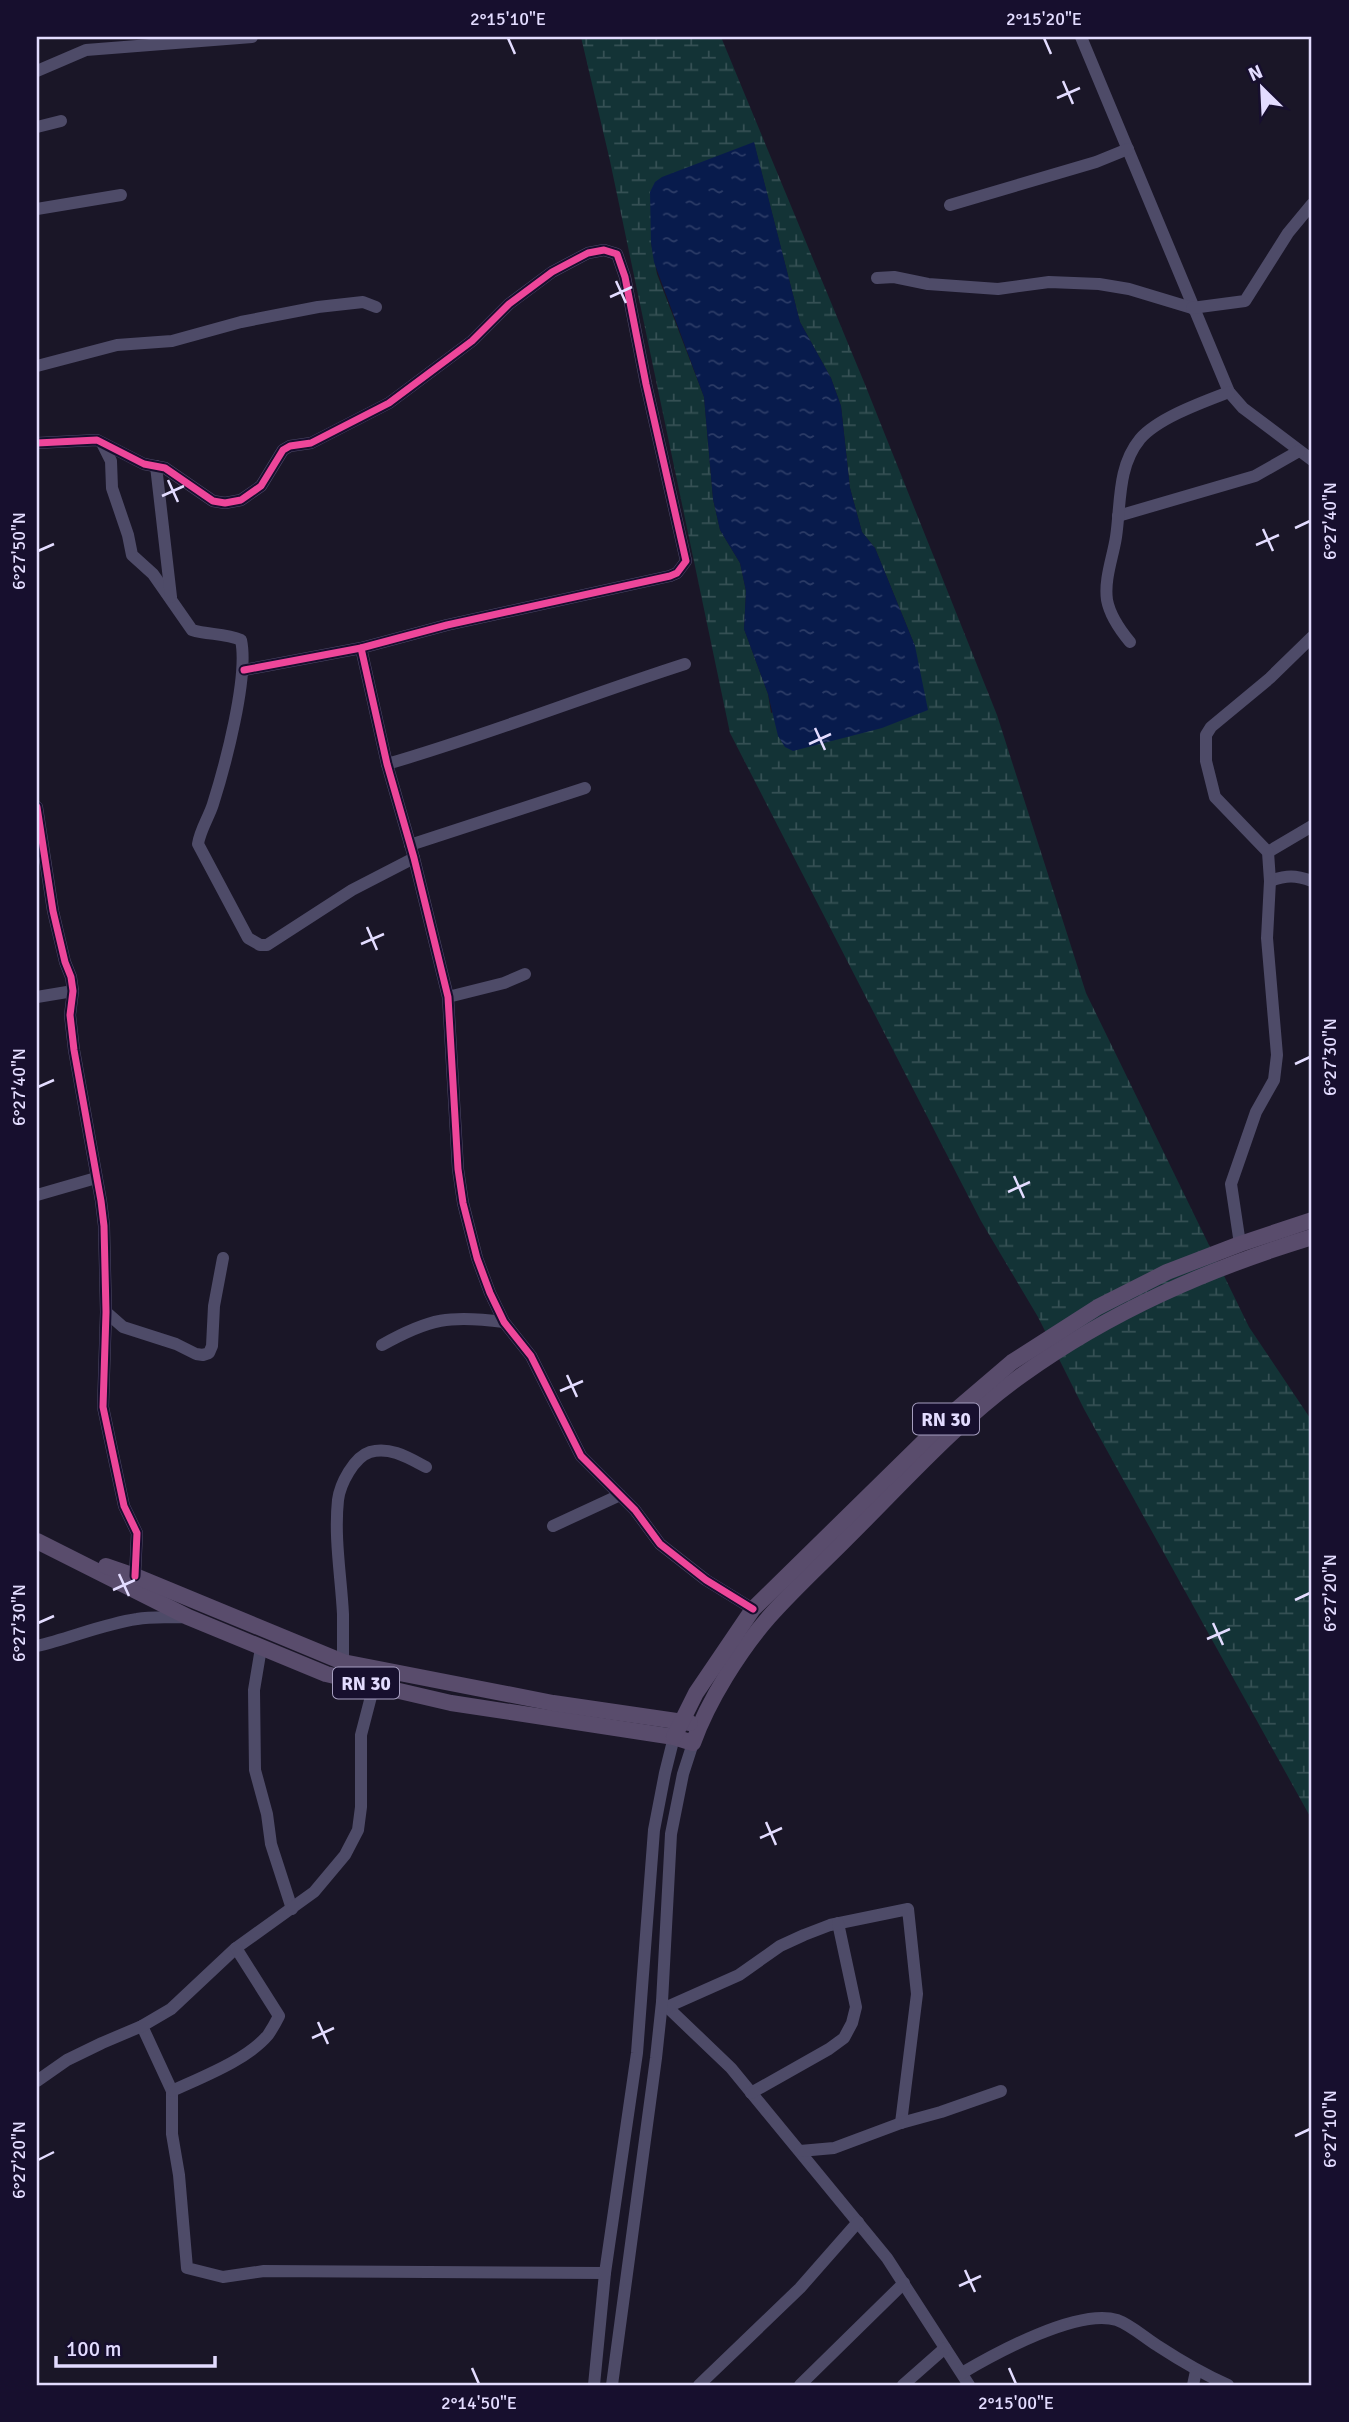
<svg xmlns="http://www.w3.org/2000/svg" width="1349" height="2422" font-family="Signika,sans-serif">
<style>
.wetland{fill:url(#wetland-marsh);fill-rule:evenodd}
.water{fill:url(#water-ripples)}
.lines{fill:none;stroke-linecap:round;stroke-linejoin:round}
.minor{stroke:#4e4b68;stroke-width:12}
.major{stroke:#594c6c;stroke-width:16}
.cycleway-casing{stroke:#170f2e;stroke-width:11}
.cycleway{stroke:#ed469a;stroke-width:7}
.ticks{fill:none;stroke:#e3dcff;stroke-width:2.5}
.labels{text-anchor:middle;stroke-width:6;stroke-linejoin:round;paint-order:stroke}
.shield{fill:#170f2e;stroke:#a69ec0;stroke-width:2}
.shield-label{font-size:19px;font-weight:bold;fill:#e3dcff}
.neatline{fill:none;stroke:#e3dcff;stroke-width:2.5}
.ticks-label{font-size:18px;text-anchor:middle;fill:#e3dcff}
</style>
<defs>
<pattern id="wetland-marsh" width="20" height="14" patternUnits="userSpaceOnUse" patternTransform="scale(1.75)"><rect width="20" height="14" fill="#133336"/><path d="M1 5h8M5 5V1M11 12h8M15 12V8" fill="none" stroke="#355054"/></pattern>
<pattern id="water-ripples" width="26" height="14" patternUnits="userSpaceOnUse" patternTransform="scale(1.75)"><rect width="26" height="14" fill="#081b4c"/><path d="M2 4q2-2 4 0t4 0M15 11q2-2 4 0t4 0" fill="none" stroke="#2c3c67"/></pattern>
</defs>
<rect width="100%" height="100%" fill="#1a1627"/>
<path class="wetland" d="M581 37H721L864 382 997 715 1086 993 1249 1327 1312 1421V1820L1084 1409 1038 1317 981 1221 730 733 610 161ZM754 143 800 322 831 378 841 406 850 488 862 532 875 548 915 646 771 713 768 694 744 629 746 591 740 563 720 530 713 499 704 397 657 274 651 243Z"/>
<polygon class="water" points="754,142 800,322 831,378 841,406 850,488 862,532 875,548 915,646 928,710 882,728 793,751 785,747 778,736 768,694 744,629 746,591 740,563 720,530 713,499 704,397 654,262 651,243 650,192 655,182 662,177"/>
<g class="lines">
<g class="minor">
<polyline points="1081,37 1229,392 1243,408 1312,460"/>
<polyline points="37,71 86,50 252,37"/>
<polyline points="37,127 61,121"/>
<polyline points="950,205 1096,162 1128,149"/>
<polyline points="37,209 121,195"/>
<polyline points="877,278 894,277 928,284 998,289 1049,282 1099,284 1129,289 1192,308"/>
<polyline points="1192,308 1245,301 1288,233 1312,204"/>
<polyline points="37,366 117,345 172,341 241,322 318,307 363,302 376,307"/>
<polyline points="37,443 97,440 144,464 165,468 213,501 225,503 241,500 261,486 283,450 290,446 311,443 389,403 472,341 509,304 552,272 588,253 604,250 617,254 625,277 646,384 686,561 677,573 670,576 447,625 361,648 244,670"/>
<path d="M102 443 111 461 112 488 128 535 132 555 153 574 192 630C208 635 225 633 241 640 249 677 225 766 213 804 209 817 200 830 198 844L248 938 260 945H267L352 890 414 858"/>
<polyline points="156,466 171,597"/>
<polyline points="1118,516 1255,476 1299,451"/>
<path d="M1130 642C1120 630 1110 616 1107 600 1104 579 1113 557 1116 537 1121 504 1117 467 1140 439 1158 418 1203 402 1229 392"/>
<polyline points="361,648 387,764 414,858 448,997 458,1169 463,1203 477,1258 490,1293 504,1322 531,1356 581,1456 635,1510 660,1544 706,1580 753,1609"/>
<path d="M387 764C488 735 585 696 685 664"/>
<polyline points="37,807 53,911 65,962 71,977 73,991 70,1015 74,1050 101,1201 104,1226 106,1312 103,1407 124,1506 137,1533 135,1576"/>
<polyline points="410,845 585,788"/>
<polyline points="1268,852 1312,826"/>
<path d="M1270 881C1287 875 1295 875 1312 881"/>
<polyline points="37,997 73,991"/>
<polyline points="448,997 504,983 525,974"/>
<polyline points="37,1195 96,1178"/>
<polyline points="1240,1244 1231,1184 1256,1112 1274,1080 1277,1055 1267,938 1270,881 1268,852 1215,797 1206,761 1206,735 1211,727 1270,678 1312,637"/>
<polyline points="106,1312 123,1327 176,1344 196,1354 203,1355 209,1353 212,1346 214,1306 223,1258"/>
<path d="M382 1345C430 1318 450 1315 504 1322"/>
<polyline points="553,1526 620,1495"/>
<path d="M37 1646C71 1638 103 1624 137 1619 153 1616 170 1618 186 1617"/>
<polyline points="261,1648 254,1690 255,1770 267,1814 271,1844 292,1909"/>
<path d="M343 1662C343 1646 343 1630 343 1614 341 1576 334 1538 338 1500 340 1484 354 1457 370 1452 390 1446 409 1458 426 1467"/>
<polyline points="662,2002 731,2068 887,2258 969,2385"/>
<polyline points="667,2007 739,1975 780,1946 804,1935 830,1925 908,1909 917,1994 901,2123"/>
<polyline points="142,2026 172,2091 172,2134 179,2175 187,2268 223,2277 264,2271 605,2273"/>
<polyline points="37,2081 67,2060 102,2043 142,2026 171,2009 236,1948 314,1892 345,1855 358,1830 361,1807 361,1735 374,1685"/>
<path d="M172 2091C202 2077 247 2060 268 2035 272 2029 276 2022 279 2016L236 1948"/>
<polyline points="751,2093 829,2049 844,2038 852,2023 856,2007 838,1923"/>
<polyline points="800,2151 834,2148 901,2123 941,2112 1001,2091"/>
<path d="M962 2373C996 2353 1078 2308 1117 2320 1131 2325 1145 2338 1158 2346 1181 2361 1203 2374 1228 2385"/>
<polyline points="594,2385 605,2273 637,2053 654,1830 665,1773 674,1737"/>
<polyline points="612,2385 656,2058 662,2002 671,1834 683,1774 693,1743"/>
<polyline points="699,2385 800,2288 858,2222"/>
<polyline points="800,2385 904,2283"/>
<polyline points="903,2385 945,2348"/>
<polyline points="1193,2385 1196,2371"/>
</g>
<g class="major">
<path d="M37 1541 188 1617 326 1674 451 1703 674 1737 693 1743C708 1701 740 1650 769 1617 793 1590 819 1566 844 1541 901 1485 956 1422 1022 1375 1111 1311 1208 1269 1312 1237"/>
<polyline points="106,1566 135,1576 343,1662 553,1703 690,1723"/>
<polyline points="674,1737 696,1693 753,1609 957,1409 1012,1362 1098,1307 1167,1272 1240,1244 1312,1220"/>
</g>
<defs>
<g id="cycleway">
<polyline points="37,443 97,440 144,464 165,468 213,501 225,503 241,500 261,486 283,450 290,446 311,443 389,403 472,341 509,304 552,272 588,253 604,250 617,254 625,277 646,384 686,561 677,573 670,576 447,625 361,648 244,670"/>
<polyline points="361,648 387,764 414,858 448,997 458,1169 463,1203 477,1258 490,1293 504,1322 531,1356 581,1456 635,1510 660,1544 706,1580 753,1609"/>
<polyline points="37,807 53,911 65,962 71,977 73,991 70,1015 74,1050 101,1201 104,1226 106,1312 103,1407 124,1506 137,1533 135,1576"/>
</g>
</defs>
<use href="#cycleway" class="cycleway-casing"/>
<use href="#cycleway" class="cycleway"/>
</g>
<path class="ticks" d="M508 38 515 54M1044 38 1051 54M1063 81 1073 104M1057 98 1080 88M616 281 626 303M610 297 632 287M168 480 178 502M162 496 184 486M1295 528 1310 521M1263 529 1273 551M1256 545 1279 535M38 551 54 544M815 728 825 750M809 744 831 734M367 927 377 950M361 944 384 934M1295 1064 1310 1057M38 1087 54 1080M1014 1176 1024 1198M1008 1192 1030 1182M567 1375 577 1397M560 1391 583 1381M119 1574 129 1596M113 1590 135 1580M1295 1600 1310 1593M38 1623 54 1616M1213 1623 1223 1645M1207 1639 1230 1629M766 1822 776 1845M760 1838 782 1828M318 2022 328 2044M312 2038 334 2028M1295 2136 1310 2129M38 2160 54 2152M965 2270 975 2292M959 2286 981 2276M472 2368 479 2384M1009 2368 1016 2384"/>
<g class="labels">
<g class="shield">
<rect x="913" y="1403.5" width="66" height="31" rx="5"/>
<rect x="333" y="1667.5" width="66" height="31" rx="5"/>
</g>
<g class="shield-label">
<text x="946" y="1426">RN 30</text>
<text x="366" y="1690">RN 30</text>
</g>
</g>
<rect width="1349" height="2422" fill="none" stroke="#170f2e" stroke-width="77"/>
<g transform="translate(1262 88) rotate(336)" stroke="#170f2e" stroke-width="5" paint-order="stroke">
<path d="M0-5L12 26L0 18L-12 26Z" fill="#e3dcff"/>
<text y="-10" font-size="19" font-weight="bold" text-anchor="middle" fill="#e3dcff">N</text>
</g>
<path d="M56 2356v10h159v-10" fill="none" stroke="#e3dcff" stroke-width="3.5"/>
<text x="66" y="2356" font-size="21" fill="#e3dcff" stroke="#170f2e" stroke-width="5" paint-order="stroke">100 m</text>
<rect x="38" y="38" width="1272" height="2346" class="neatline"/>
<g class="ticks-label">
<text x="508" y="25">2°15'10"E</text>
<text x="1044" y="25">2°15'20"E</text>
<text transform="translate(1330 521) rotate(-90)" y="6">6°27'40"N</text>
<text transform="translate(19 551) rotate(-90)" y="6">6°27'50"N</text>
<text transform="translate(1330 1057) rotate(-90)" y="6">6°27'30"N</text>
<text transform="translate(19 1087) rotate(-90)" y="6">6°27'40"N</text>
<text transform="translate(1330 1593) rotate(-90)" y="6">6°27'20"N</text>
<text transform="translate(19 1623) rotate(-90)" y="6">6°27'30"N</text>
<text transform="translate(1330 2129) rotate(-90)" y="6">6°27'10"N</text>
<text transform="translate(19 2160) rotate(-90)" y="6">6°27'20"N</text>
<text x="479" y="2409">2°14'50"E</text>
<text x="1016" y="2409">2°15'00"E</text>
</g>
</svg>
